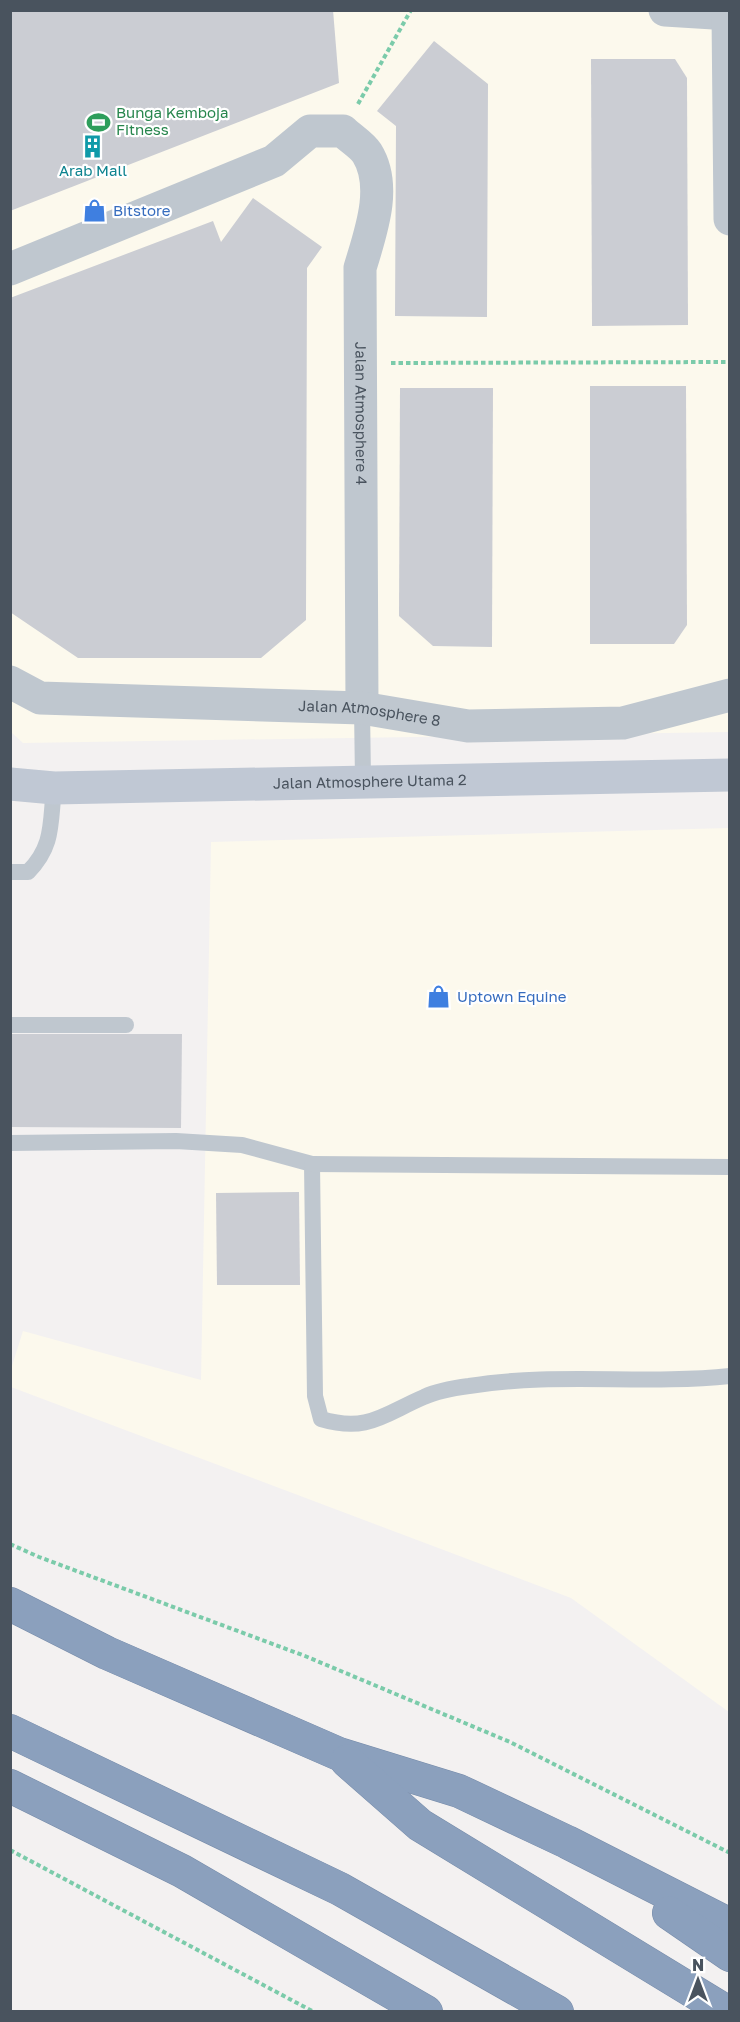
<svg xmlns="http://www.w3.org/2000/svg" width="740" height="2022" font-family="'Golos Text',sans-serif">
<style>
.commercial{fill:#fcf9ed}
.building{fill:#cbcdd3}
.lines{fill:none;stroke-linecap:round;stroke-linejoin:round}
.highway-casing{stroke:#768ba9;stroke-width:34}
.path{stroke:#7bcbaa;stroke-width:4;stroke-dasharray:4.5 3;stroke-linecap:butt}
.lane{stroke:#bfc7cf;stroke-width:16}
.street{stroke:#bfc7cf;stroke-width:33}
.secondary{stroke:#c0c8d4;stroke-width:33}
.highway{stroke:#8ba0bd;stroke-width:33}
.labels{text-anchor:middle;stroke-width:4.5;stroke-linejoin:round;paint-order:stroke}
.leisure-label{font-size:15px;fill:#27864d;stroke:#fff;text-anchor:start}
.culture-label{font-size:15px;fill:#0d838f;stroke:#fff}
.shop-label{font-size:15px;fill:#366cbe;stroke:#fff;text-anchor:start}
.street-label{font-size:15px;fill:#49535e;stroke:#fff}
</style>
<rect width="100%" height="100%" fill="#f3f1f1"/>
<g class="commercial">
<polygon points="11,11 729,11 729,732 23,743 11,732"/>
<polygon points="729,828 729,1712 571,1598 11,1387 11,1369 23,1331 201,1380 211,842"/>
</g>
<g class="building">
<polygon points="10,10 333,10 339,83 10,211"/>
<polygon points="434,41 488,84 487,317 395,316 396,126 377,111"/>
<polygon points="591,59 675,59 687,78 688,325 592,326"/>
<polygon points="253,198 322,247 307,268 306,620 261,658 78,658 10,612 10,298 213,221 221,242"/>
<polygon points="590,386 686,386 687,625 674,644 590,644"/>
<polygon points="400,388 493,388 492,647 433,646 399,616"/>
<polygon points="10,1034 182,1034 181,1128 10,1127"/>
<polygon points="299,1192 300,1285 217,1285 216,1193"/>
</g>
<g class="lines">
<defs>
<g id="highway">
<polyline points="10,1604 107,1653 339,1754 459,1791 567,1842 730,1925"/>
<polyline points="10,1731 340,1889 557,2012"/>
<polyline points="347,1761 420,1825 727,2012"/>
<polyline points="10,1786 182,1871 426,2012"/>
<polyline points="669,1913 730,1955"/>
</g>
</defs>
<use href="#highway" class="highway-casing"/>
<g class="path">
<polyline points="358,104 411,10"/>
<polyline points="391,363 730,362"/>
<polyline points="10,1544 39,1557 305,1656 510,1742 730,1853"/>
<polyline points="10,1850 314,2012"/>
</g>
<g class="lane">
<polyline points="362,708 363,780"/>
<path d="M10 872H28C54 846 50 823 54 788"/>
<polyline points="10,1025 126,1025"/>
<path d="M10 1143 176 1141 242 1145 312 1164 315 1396 321 1419C368 1433 384 1414 424 1397 437 1391 454 1388 469 1386 555 1372 643 1385 730 1376"/>
<polyline points="312,1164 730,1167"/>
</g>
<g class="street">
<polyline points="665,10 730,14"/>
<polyline points="728,14 730,219"/>
<path id="s1" d="M10 269 274 161 310 131H343C350 138 362 145 367 153 388 187 370 234 360 268L362 708"/>
<path id="s2" d="M10 682 40 698 362 708 468 726 623 723 730 695"/>
</g>
<path class="secondary" id="s3" d="M10 784 54 788 730 775"/>
<use href="#highway" class="highway"/>
</g>
<defs>
<symbol id="stadium-bare" viewBox="-9 -9 18 18"><path d="M0-5a6.5 5 0 1 0 0 10a6.5 5 0 1 0 0-10ZM-3.5-1.8h7v3.6h-7Z" fill="#2e9e5b" stroke="#fff" stroke-width="2.5" paint-order="stroke"/></symbol>
<symbol id="building-bare" viewBox="-9 -9 18 18"><path d="M-4-6H4V6H1V3H-1V6H-4ZM-2.5-4.3h1.7v1.8h-1.7ZM.8-4.3h1.7v1.8H.8ZM-2.5-1h1.7V.8h-1.7ZM.8-1h1.7V.8H.8Z" fill="#0f9aa8" stroke="#fff" stroke-width="2.5" paint-order="stroke"/></symbol>
<symbol id="shop-bare" viewBox="-9 -9 18 18"><path d="M-5-2.5h2.3a2.7 3.5 0 0 1 5.4 0H5L5.5 6h-11ZM-1.5-2.5h3a1.5 2.3 0 0 0-3 0Z" fill="#3f7fe0" stroke="#fff" stroke-width="2.5" paint-order="stroke"/></symbol>
</defs>
<g fill-rule="evenodd">
<use href="#stadium-bare" x="82" y="106" width="33" height="33"/>
<use href="#building-bare" x="76" y="130" width="33" height="33"/>
<use href="#shop-bare" x="78" y="194" width="33" height="33"/>
<use href="#shop-bare" x="422" y="980" width="33" height="33"/>
</g>
<g class="labels">
<g class="leisure-label">
<text x="116" y="118">Bunga Kemboja<tspan x="116" dy="17">Fitness</tspan></text>
</g>
<g class="culture-label">
<text x="93" y="176">Arab Mall</text>
</g>
<g class="shop-label">
<text x="113" y="216">Bitstore</text>
<text x="457" y="1002">Uptown Equine</text>
</g>
<g class="street-label">
<text dy="5" stroke="none"><textPath href="#s1" startOffset="662">Jalan Atmosphere 4</textPath></text>
<text dy="5" stroke="none"><textPath href="#s2" startOffset="364">Jalan Atmosphere 8</textPath></text>
<text dy="5" stroke="none"><textPath href="#s3" startOffset="360">Jalan Atmosphere Utama 2</textPath></text>
</g>
</g>
<rect width="740" height="2022" fill="none" stroke="#49535e" stroke-width="24"/>
<g transform="translate(698 1980)" stroke="#ffffff" stroke-width="4.5" paint-order="stroke">
<path d="M0-4.5L10 22L0 15L-10 22Z" fill="#49535e"/>
<text y="-9" font-size="16" font-weight="bold" text-anchor="middle" fill="#49535e">N</text>
</g>
</svg>
